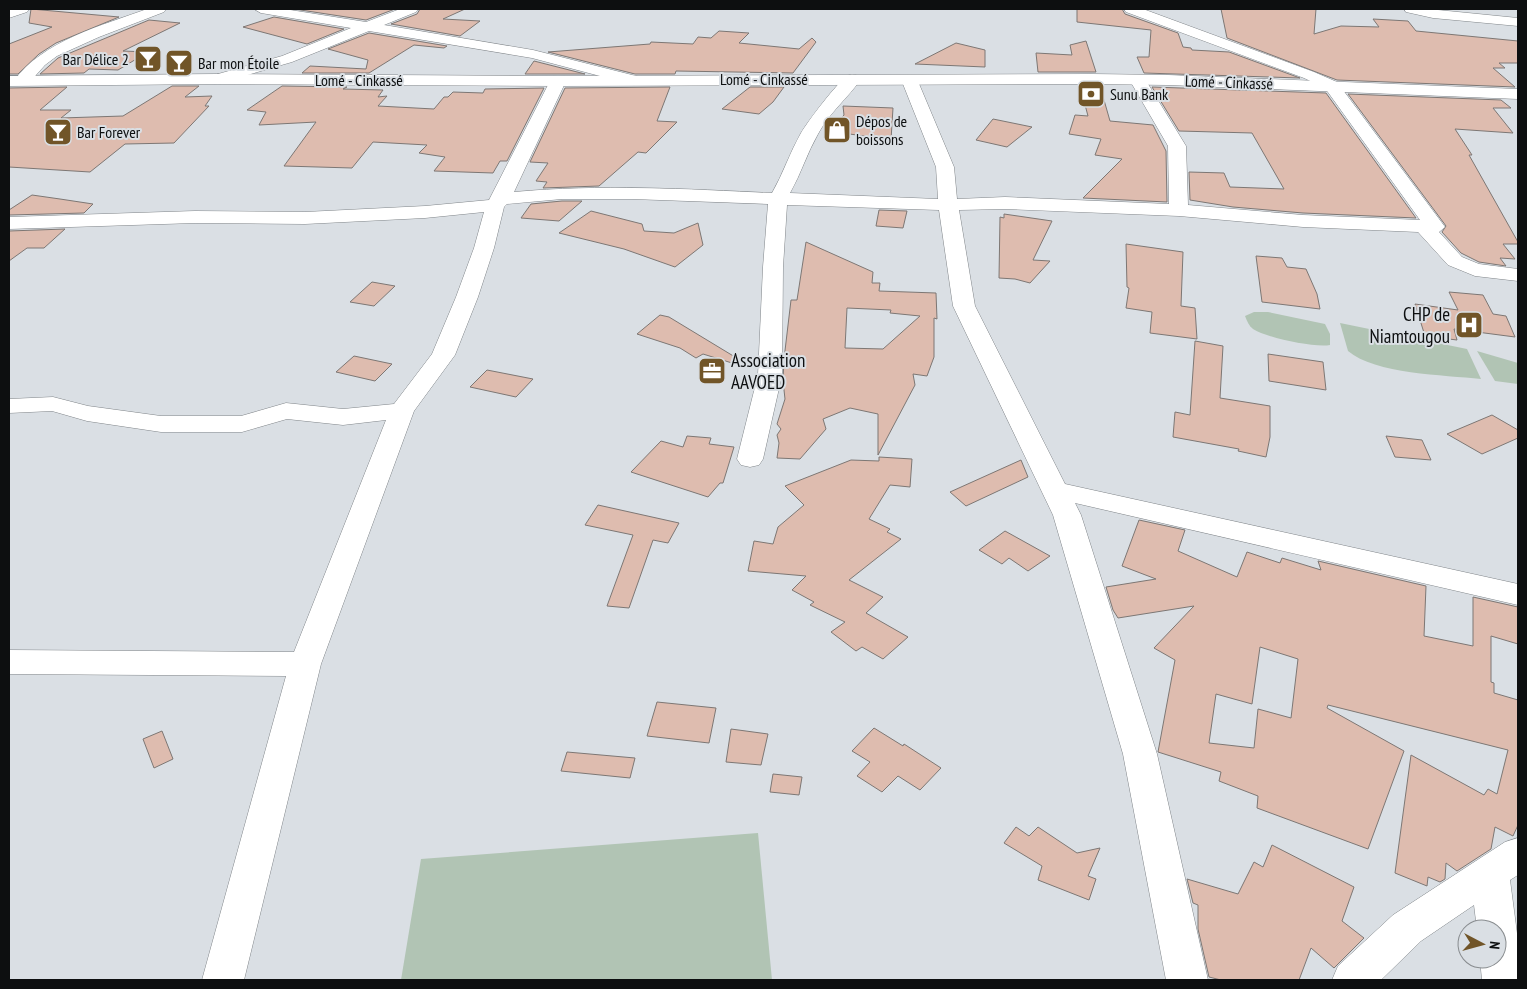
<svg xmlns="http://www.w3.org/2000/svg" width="1527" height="989" font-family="'PT Sans Narrow',sans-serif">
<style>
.green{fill:#b1c4b4}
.building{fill:#debcaf;stroke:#7d7774;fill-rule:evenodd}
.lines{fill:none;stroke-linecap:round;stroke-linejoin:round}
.minor-casing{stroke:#808589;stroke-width:1}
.highway-casing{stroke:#808589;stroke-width:1}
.minor{fill:#fff;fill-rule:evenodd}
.highway{fill:#fff;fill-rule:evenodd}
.labels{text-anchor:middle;stroke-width:4;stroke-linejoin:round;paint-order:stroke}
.far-poi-label{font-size:16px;fill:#0d0f10;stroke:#dadfe4;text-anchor:start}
.far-street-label{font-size:16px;fill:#0d0f10;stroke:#dadfe4}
.poi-label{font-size:19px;fill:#0d0f10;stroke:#dadfe4;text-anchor:end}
</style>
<rect width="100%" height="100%" fill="#dadfe4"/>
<g class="green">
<path d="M1254 312H1268L1325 324 1330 334V345C1315 348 1267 338 1253 329 1249 326 1247 321 1245 316Z"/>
<path d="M1340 323 1467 349 1481 379C1444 375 1375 374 1348 351Z"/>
<polygon points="1477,351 1518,363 1518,384 1495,381"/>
<polygon points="758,833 772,980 401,980 421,859"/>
</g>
<g class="building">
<polygon points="31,9 119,17 56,43 39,54 18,74 9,74 9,44 52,27 29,23"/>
<polygon points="294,9 395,9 366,20"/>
<polygon points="420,9 465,9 443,19 480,21 460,36 391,24 417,14"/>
<polygon points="1077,9 1122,9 1125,14 1178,33 1183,47 1191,48 1192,50 1229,52 1300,78 1144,73 1137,57 1149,57 1151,30 1077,22"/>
<polygon points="1221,9 1316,9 1314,34 1341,26 1379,27 1373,19 1408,21 1416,31 1518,41 1518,63 1499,63 1505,68 1493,68 1515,87 1337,80 1227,38"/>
<polygon points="274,17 344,29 307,44 243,27"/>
<polygon points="149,20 180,23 123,51 148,52 118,70 89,69 84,73 40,74 58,58"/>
<polygon points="719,31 749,33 739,43 799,49 812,38 816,42 793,73 676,71 675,74 635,74 548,52 650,44 651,42 693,44 698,37 711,38"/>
<polygon points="369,33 447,46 444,48 414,45 369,73 302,73 310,66 366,69 368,60 328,49"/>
<polygon points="1086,41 1096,72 1038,72 1036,53 1072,55 1070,45"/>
<polygon points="956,43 985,50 985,67 915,64"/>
<polygon points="534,61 585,74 525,74"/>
<polygon points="172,86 199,86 185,97 212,96 205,106 209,106 174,143 125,144 90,172 9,167 9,88 67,87 40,110 71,110 61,118 123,116"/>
<polygon points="282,86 347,87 343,89 383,90 378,97 387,96 378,106 434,109 444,97 448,97 453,92 483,93 485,89 544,88 507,161 500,161 493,173 434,171 445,157 419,153 427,145 373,142 352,168 284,166 316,122 259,125 266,112 247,110"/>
<polygon points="1080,86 1100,86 1110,121 1153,125 1166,151 1167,202 1083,198 1122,159 1095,155 1101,139 1069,134 1075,115 1088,116"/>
<polygon points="670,87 657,121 677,122 646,153 638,152 599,186 543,188 547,182 536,181 548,163 530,162 565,88"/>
<polygon points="750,87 784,87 773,102 759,114 722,109"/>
<polygon points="1152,87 1326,93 1416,218 1303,213 1233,207 1190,200 1189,172 1224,173 1230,187 1284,189 1252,133 1179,131"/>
<polygon points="1348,94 1501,100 1511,108 1493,108 1513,133 1455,129 1472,155 1469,155 1518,242 1518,244 1503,244 1515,259 1500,258 1506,266 1479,262 1461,253 1442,232 1446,226"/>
<polygon points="843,106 893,108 891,140 829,131 844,115"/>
<polygon points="993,119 1032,127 1007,147 976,140"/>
<polygon points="32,195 60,199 93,204 84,213 9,215 9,210"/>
<polygon points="562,201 582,201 559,221 521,218 531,204"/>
<polygon points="879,210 907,211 903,228 876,226"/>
<polygon points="591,211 642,224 644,231 674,233 698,223 703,245 675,267 624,249 559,233"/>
<polygon points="1004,214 1052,221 1033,260 1050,261 1030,283 1015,279 999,278 1000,217 1004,218"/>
<polygon points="65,229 44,248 27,248 9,261 9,231"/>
<path d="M806 242 873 272 872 283H880L879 291 936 293 937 319 934 318V357L927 376 913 374 915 385 878 455V414L850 408 823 419 826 429 800 459 777 458 779 443 777 435 781 429 777 424 785 399 783 381 784 359 791 300H797ZM847 308 891 310 890 313 920 316 883 349 845 348Z"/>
<polygon points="1126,244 1183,252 1181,306 1195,308 1197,339 1150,333 1152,312 1126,308 1129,288 1127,287"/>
<polygon points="1256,256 1282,258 1287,267 1306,269 1317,294 1320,309 1262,302"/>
<polygon points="372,282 395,286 374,306 350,302"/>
<polygon points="1449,292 1483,295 1493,314 1506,316 1515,337 1454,329 1457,340 1425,336 1415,304 1458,310"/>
<polygon points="660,315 669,317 735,357 732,363 703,354 696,358 680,348 637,334"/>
<polygon points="1195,341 1223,346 1220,398 1270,406 1270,437 1266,457 1238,451 1239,449 1173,437 1175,412 1190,415"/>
<polygon points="1268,354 1323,362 1326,390 1269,381"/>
<polygon points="354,356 392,364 375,381 336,372"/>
<polygon points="487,370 533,379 516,397 470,387"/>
<polygon points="1492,415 1518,430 1518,438 1482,454 1447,434"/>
<polygon points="687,436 711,438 709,444 734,447 723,483 720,483 708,497 631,472 661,441 683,447"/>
<polygon points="1386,436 1422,440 1431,460 1395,457"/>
<polygon points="879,457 912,459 910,487 890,485 869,519 890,529 887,532 901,539 849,580 883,597 866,613 908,637 883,659 862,647 856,651 831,632 845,622 810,605 814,602 792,590 806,576 748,571 754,541 773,544 778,527 804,505 785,486 851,460 879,461"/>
<polygon points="1021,460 1028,477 966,506 950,492"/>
<polygon points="598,505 679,523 668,543 653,540 629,608 607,606 633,535 585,525"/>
<path d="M1139 520 1185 530 1178 551 1237 577 1247 552 1280 563 1282 558 1321 570 1318 561 1426 586 1424 636 1473 646V597L1518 607V644L1491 636V682L1494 683V693L1518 700V825L1513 836 1495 827 1491 849 1457 871 1446 863 1445 879 1440 882 1428 877 1427 886 1395 873 1411 755 1484 795 1488 789 1497 794 1508 750 1328 705 1327 708 1404 751 1368 849 1257 808 1258 796 1219 781 1221 772 1158 752 1175 660 1154 648 1194 606 1118 618 1113 610 1106 587 1156 579 1122 566ZM1260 647 1298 659 1291 718 1258 709 1254 748 1209 743 1216 694 1252 704Z"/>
<polygon points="1005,531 1050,556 1028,571 1009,558 1002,564 979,550"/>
<polygon points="657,702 716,708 709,743 647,736"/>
<polygon points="874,728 903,746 904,744 941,768 920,790 898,776 882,792 857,776 870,762 852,751"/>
<polygon points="731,729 768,734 761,765 726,762"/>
<polygon points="162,731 173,759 154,768 143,739"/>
<polygon points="567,752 635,758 630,778 561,771"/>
<polygon points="773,774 802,777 799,795 770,792"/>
<polygon points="1016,827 1029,836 1038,827 1077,853 1100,848 1088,876 1096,879 1089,900 1038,880 1042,866 1004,843"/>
<polygon points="1272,845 1354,887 1342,921 1364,938 1334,968 1311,948 1299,980 1221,980 1209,977 1198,929 1198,905 1193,903 1187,879 1238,894 1254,862 1263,867"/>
</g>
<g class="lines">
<defs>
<g id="minor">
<polygon points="9,9 29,9 27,12 9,18"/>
<path d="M147 9H166L164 12 99 37 57 56 45 65 28 84H16L14 81C42 41 103 25 147 9Z"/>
<polygon points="254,9 284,9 366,22 400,9 418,9 416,12 384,25 533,50 640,77 642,80 640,83 634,85 532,58 369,31 292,62 223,82 211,82 209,79 211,76 282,56 351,28 261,13"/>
<path d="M1124 9H1143L1314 72 1337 82 1445 227 1439 232 1462 257 1479 264 1518 269V281L1475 276 1448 265 1418 232 1303 227 1179 216 1005 209 959 210 975 306 1065 484 1518 584V605L1075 503 1081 515 1157 754 1208 980H1166L1123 754 1053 515 953 306 939 210 787 205 783 267 782 375 763 459 759 465 750 467 741 465 737 459 758 375 763 267 768 204 632 199H562L507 204 504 207 494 248 478 297 455 355 414 411 321 664 244 980H202L286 676 9 674V650L294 652 386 420 343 425 287 419 242 432H161L87 421 52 411 9 413V399L53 397 88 406 161 416H241L286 403 343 409 394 404 432 354 456 297 474 248 484 212 425 218 305 224 195 223 9 229V217L195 211 305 212 425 206 489 200 550 81 552 78H564L566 81 514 192C600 184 686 189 772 193 783 174 790 152 801 133 808 121 837 83 847 76 851 74 855 75 859 76L861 79C848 98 829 113 818 134 807 153 801 174 790 193L938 199 936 167 901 79 903 76H915L917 79 954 167 957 199 1005 197 1169 204 1168 146 1129 79 1131 76H1143L1145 79 1186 146 1188 205 1303 215 1420 220 1325 88 1304 78 1126 12Z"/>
<polygon points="1404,9 1428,9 1518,18 1518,26 1433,18 1406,12"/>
<polygon points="1518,838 1518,875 1510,880 1518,941 1518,980 1482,980 1480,959 1497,959 1497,929 1477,929 1474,905 1421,941 1381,980 1332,980 1338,966 1393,915 1505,842"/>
</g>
<polygon id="highway" points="217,74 558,76 1091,74 1168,75 1518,89 1518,99 1168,85 1091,84 558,86 217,84 9,86 9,76"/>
</defs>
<use href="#minor" class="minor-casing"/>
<use href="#highway" class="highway-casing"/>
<use href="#minor" class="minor"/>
<use href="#highway" class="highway"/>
</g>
<defs>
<symbol id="bar-square" viewBox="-11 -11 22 22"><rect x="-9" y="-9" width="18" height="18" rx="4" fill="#715528" stroke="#dadfe4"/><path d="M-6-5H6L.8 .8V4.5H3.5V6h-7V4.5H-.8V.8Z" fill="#fff"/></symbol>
<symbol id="bank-square" viewBox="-11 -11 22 22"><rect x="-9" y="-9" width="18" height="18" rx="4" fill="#715528" stroke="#dadfe4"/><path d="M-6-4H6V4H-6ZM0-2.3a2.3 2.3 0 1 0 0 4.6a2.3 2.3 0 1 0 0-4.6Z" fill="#fff"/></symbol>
<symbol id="shop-square" viewBox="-11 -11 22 22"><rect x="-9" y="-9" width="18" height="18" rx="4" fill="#715528" stroke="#dadfe4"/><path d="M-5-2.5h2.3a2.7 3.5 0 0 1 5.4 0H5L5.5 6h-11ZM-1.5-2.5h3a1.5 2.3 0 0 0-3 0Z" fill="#fff"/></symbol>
<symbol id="hospital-square" viewBox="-11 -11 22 22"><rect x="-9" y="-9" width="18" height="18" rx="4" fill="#715528" stroke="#dadfe4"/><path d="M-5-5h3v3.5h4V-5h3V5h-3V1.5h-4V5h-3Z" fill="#fff"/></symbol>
<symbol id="office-square" viewBox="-11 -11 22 22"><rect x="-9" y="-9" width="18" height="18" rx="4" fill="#715528" stroke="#dadfe4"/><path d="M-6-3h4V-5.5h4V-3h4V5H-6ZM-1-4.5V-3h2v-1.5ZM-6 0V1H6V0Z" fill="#fff"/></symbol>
</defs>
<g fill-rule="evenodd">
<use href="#bar-square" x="132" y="43" width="32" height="32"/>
<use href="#bar-square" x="163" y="47" width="32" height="32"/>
<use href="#bank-square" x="1075" y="78" width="32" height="32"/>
<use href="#shop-square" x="821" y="114" width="32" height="32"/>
<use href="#bar-square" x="42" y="116" width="32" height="32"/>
<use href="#hospital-square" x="1453" y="309" width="32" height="32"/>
<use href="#office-square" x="696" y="355" width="32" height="32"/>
</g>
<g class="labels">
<g class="far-poi-label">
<text x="129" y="65" text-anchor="end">Bar Délice 2</text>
<text x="198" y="69">Bar mon Étoile</text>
<text x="1110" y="100">Sunu Bank</text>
<text x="856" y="127">Dépos de<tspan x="856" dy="18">boissons</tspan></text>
<text x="77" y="138">Bar Forever</text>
</g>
<g class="far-street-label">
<text x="764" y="85">Lomé - Cinkassé</text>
<text x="359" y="86">Lomé - Cinkassé</text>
<text transform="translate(1229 82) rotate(2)" y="6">Lomé - Cinkassé</text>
</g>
<g class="poi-label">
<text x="1450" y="321">CHP de<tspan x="1450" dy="22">Niamtougou</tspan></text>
<text x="731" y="367" text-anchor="start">Association<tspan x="731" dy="22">AAVOED</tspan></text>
</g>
</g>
<rect width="1527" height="989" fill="none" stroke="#0d0f10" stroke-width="20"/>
<g transform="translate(1482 944) rotate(96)"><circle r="24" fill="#dadfe4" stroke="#888c8f"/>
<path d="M0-4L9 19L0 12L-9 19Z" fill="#715528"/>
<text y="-8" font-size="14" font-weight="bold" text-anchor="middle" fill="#0d0f10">N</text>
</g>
</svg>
